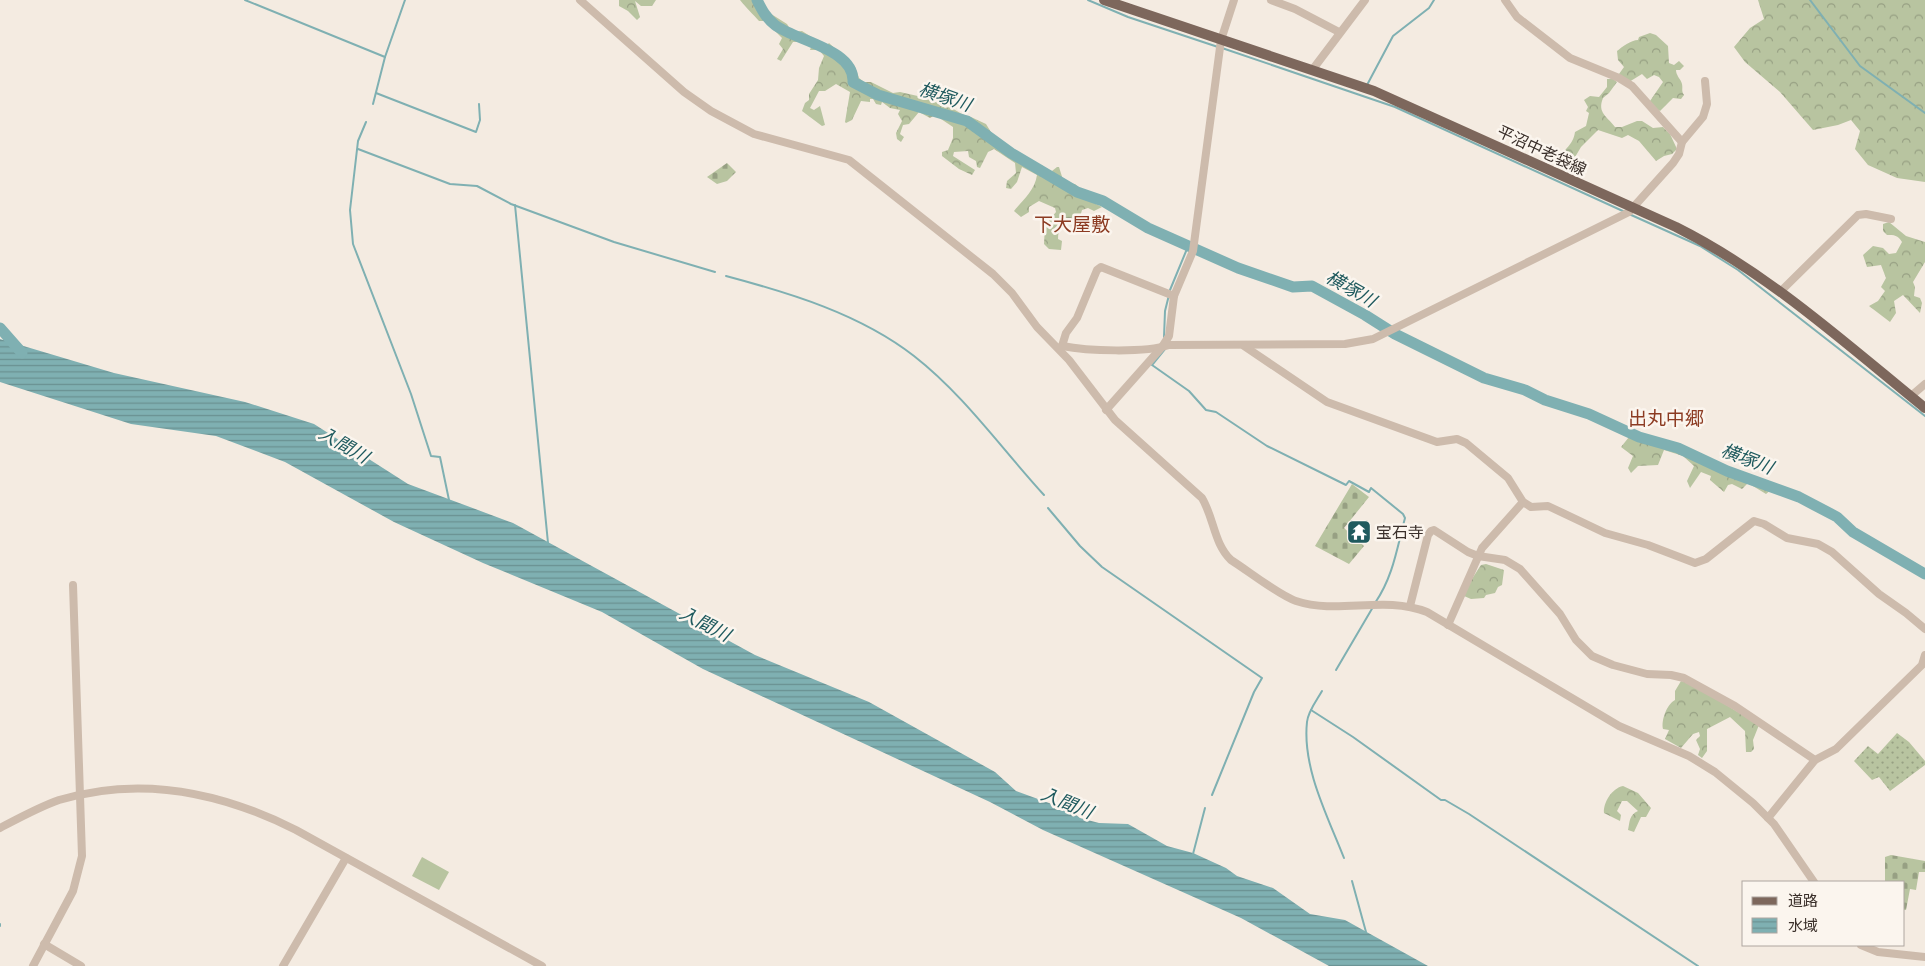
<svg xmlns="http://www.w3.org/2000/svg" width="1925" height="966" font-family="'DM Sans','Noto Sans JP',sans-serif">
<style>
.grass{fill:url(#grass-dots)}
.forest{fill:url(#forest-crowns)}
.cemetery{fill:url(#cemetery-stones)}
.pitch{fill:#b8c4a0}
.water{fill:url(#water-rules)}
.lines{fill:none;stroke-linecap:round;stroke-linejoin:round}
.stream{stroke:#7fb0b2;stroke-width:2}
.river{stroke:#7fb0b2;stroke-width:11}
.minor{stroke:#cdbbac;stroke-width:8}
.major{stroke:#7d675c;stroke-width:10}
.labels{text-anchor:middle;stroke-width:5;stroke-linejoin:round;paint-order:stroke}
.street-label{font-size:16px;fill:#3b302b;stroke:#fbf5ee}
.poi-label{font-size:16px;fill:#3b302b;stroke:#fbf5ee;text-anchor:start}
.water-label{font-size:18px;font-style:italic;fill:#1f5a5e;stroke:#fbf5ee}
.quarter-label{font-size:19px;fill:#8c3b22;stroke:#fbf5ee}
</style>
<defs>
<pattern id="grass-dots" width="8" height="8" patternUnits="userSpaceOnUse" patternTransform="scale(1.25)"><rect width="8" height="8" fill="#b8c4a0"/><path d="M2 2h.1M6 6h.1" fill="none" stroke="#97a083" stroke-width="1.8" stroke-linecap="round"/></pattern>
<pattern id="forest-crowns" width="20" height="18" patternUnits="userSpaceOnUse" patternTransform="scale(1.25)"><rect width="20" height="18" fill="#b8c4a0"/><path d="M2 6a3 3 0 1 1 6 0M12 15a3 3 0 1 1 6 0" fill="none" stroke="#97a083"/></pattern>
<pattern id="cemetery-stones" width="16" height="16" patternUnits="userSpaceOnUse" patternTransform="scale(1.25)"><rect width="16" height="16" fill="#b8c4a0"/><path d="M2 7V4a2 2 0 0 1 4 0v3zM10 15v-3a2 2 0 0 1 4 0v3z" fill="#97a083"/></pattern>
<pattern id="water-rules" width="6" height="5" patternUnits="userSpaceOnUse" patternTransform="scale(1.25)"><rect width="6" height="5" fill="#7fb0b2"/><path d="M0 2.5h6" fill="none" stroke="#699091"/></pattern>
</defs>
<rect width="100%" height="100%" fill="#f4ebe1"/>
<polygon class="grass" points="1897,733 1909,742 1925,761 1925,765 1890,791 1879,777 1872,780 1854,761 1868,746 1878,754"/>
<g class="forest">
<polygon points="619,0 656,0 652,6 641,6 635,1 640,17 637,20 628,11 619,6"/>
<path d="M740 0H758L768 12 787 24 792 32 802 31 826 46 829 43 855 67 859 78 864 82H871L893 93 900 92 931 99 945 108 950 107 967 117H971L986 124 994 137 1013 153 1021 156 1024 161 1043 166 1046 171H1052L1057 167H1059L1064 183 1075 184 1083 191 1084 198 1102 207 1094 211 1088 208 1082 210 1080 217 1087 224 1095 227 1096 230 1089 229 1085 232 1069 222C1063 228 1058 228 1058 239L1062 241 1061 250 1049 249 1044 244 1045 225 1056 212 1055 208 1039 201 1029 207V212L1021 217 1014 211C1023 200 1035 190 1037 175L1022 167 1017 182 1011 189 1006 188 1007 181 1016 173 1015 163 994 149 988 152 980 168 977 167 976 161 969 157 968 151 954 152 953 156 975 170 972 175 959 169 942 156V152L948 150 953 138V127L935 115 930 118 919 112 909 124 903 125 900 134 904 137 901 142 897 139 896 133 902 121 898 114 900 110 890 108 882 102 881 105 876 104 873 99H870V102L861 101 852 120 846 123 845 122 850 92 836 84 825 91H819L810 108 814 110 820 106 825 125 822 126 802 111 805 103 809 100V94L818 80 819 68 824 56 819 50H810L811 47 803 42H793L781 61 777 59 783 49 779 44 782 38 765 21H759C753 14 747 9 740 0Z"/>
<polygon points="1758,0 1925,0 1925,182 1897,178 1868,165 1855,149 1860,131 1851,120 1838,125 1813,130 1780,92 1745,62 1734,47 1750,28 1764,19"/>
<path d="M1650 33 1656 35 1668 46 1669 63 1674 65 1679 61 1684 66 1680 70H1676C1676 76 1681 79 1682 84 1683 89 1681 91 1684 95L1681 99 1673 98 1660 111 1655 108 1650 101 1663 82 1659 77 1654 75 1647 79 1642 74 1629 82 1619 74 1624 67 1618 60 1617 51C1622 47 1631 40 1638 40L1639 37Z"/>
<path d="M1607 79H1613L1617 82 1609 93 1603 98C1597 113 1607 116 1615 127H1622L1637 121H1642L1653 128 1663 127 1670 134 1677 149 1672 154 1664 156 1656 161 1639 141 1628 135 1622 138 1598 130 1581 147 1568 169 1562 167 1559 162C1564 147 1573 146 1575 132L1586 126 1589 113 1586 111 1588 107 1584 100 1590 96 1599 97 1607 87Z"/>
<path d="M1889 222 1906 236 1925 242V262L1913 282 1915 287 1914 296 1920 298 1922 303 1920 313 1903 295 1894 301 1896 313 1890 322 1869 306 1878 301 1885 291 1881 287 1886 278 1881 265 1867 267 1863 255 1873 246 1883 248 1889 254 1896 253 1902 242C1898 235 1894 235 1887 235L1883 231V224Z"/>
<polygon points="1635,434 1652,440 1657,445 1680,451 1720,471 1744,474 1768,483 1772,489 1766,494 1748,483 1742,489 1732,484 1728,485 1724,492 1710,480 1711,476 1701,472 1690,488 1687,481 1694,466 1683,456 1664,450 1658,465 1638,466 1631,473 1628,468 1633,456 1621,447 1629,437"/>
<polygon points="1486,564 1504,570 1502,585 1498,587 1495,593 1486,595 1484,598 1471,599 1464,596 1466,588 1481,565"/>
<path d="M1681 681 1692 684 1759 725 1753 740 1754 749 1751 752H1746L1745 731 1730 717 1707 729V751L1702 758 1698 755 1700 749 1696 740 1700 736 1699 732 1693 734 1681 748 1665 739 1669 730 1663 729C1661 720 1667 704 1675 700V691Z"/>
<path d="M1623 786 1638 793 1651 808 1646 817H1641L1634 832 1628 830C1630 821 1629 815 1638 811L1627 801H1622L1617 811 1621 815 1620 821 1604 813C1603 803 1612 788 1623 786Z"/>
</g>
<g class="cemetery">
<polygon points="727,163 736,172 727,181 717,184 707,177"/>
<polygon points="1352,484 1369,497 1344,528 1364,546 1349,564 1315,546"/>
<polygon points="1891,855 1925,861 1925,872 1919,872 1916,890 1910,889 1906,910 1904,910 1904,882 1885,882 1885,857"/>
</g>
<polygon class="pitch" points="422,857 449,872 439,890 412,876"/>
<polygon class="water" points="0,339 114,373 245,402 314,424 408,484 513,523 755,655 869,702 995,772 1016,791 1071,811 1080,818 1099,823 1128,824 1167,846 1193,853 1226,868 1237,876 1273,888 1310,914 1345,920 1428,966 1329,966 1241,918 1043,830 990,802 703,669 602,612 483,563 394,522 285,462 216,436 131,424 0,382"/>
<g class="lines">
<g class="stream">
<polyline points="245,0 385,57"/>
<polyline points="1088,0 1128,17 1218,47"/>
<polyline points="1810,0 1860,66 1925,113"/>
<polyline points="1222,48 1395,107 1625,212"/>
<polyline points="1367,85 1393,36 1429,8 1434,0"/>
<polyline points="376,93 476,132 480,120 479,104"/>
<polyline points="373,104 385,57 405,0"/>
<polyline points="366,122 358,141 350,210 353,244 411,394 431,456 440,457 449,500"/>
<polyline points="358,149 450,184 477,186 511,204 614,242 715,272"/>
<polyline points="515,205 548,543"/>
<polyline points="1629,214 1700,246 1738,270 1925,416"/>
<path d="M726 276C790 293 860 314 914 356 964 395 1001 448 1044 495"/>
<polyline points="1170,290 1189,244"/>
<polyline points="1164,337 1165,311 1169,295"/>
<path d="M1165 349 1152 365 1189 391 1206 410 1216 412 1267 446 1346 485 1349 481 1369 492 1371 488 1403 514 1405 518C1397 548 1393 577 1375 603"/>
<polyline points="1048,508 1080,546 1102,567 1262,678 1254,692 1212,795"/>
<polyline points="1336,670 1373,607"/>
<path d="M1322 691C1317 700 1308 711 1307 722 1302 768 1328 817 1344 858"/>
<polyline points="1311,710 1353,737 1441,800 1445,800 1469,814 1698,966"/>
<polyline points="1193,854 1205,808"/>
<polyline points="1352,881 1366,932"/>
<polyline points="0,924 0,926"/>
</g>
<g class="river">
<path d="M757 0C762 10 766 18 775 25 796 41 855 49 853 82L878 95 967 121 1011 153 1077 192 1103 201 1148 228 1238 268 1293 287 1312 286 1365 315 1395 334 1484 378 1525 390 1545 400 1589 414 1639 437 1678 448 1727 471 1799 497 1837 517 1853 532 1925 574"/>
<polyline points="0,328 22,353"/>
</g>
<g class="minor">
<path d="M580 0 684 92 711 111 754 134 849 160 993 274 1012 293 1037 327 1069 360 1115 420 1202 498C1214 518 1214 544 1231 560 1247 570 1280 596 1296 601 1339 615 1383 595 1427 612L1619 726 1689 756 1715 772 1753 803 1774 824 1814 882"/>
<polyline points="1271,0 1295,9 1339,32"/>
<polyline points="1505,0 1517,17 1570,58 1619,78 1632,86 1682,142"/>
<polyline points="1313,69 1365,0"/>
<polyline points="1781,291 1858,215 1866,214 1891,219"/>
<polyline points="1062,346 1066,333 1077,318 1097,270 1101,267 1174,296"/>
<polyline points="1244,346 1327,402 1437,442 1457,439 1466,443 1508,478 1523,502 1531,507 1548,506 1605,533 1648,545 1695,563 1706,559 1754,521 1764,524 1787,538 1818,544 1832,552 1879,594 1906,613 1925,629"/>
<path d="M1059 348 1062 346C1087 351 1145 353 1169 345L1345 344 1373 339 1629 212 1673 163 1679 154 1682 142 1703 117 1707 104 1705 81"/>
<polyline points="1911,396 1925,384"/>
<polyline points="1106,410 1162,347 1169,336 1174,296 1193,251 1221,40 1234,0"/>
<polyline points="1410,606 1428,535 1431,531 1434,530 1468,552 1478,556 1505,560 1520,569 1560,614 1576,640 1592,656 1613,665 1647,674 1671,675 1684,678 1735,706 1815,760 1836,749 1922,665 1925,655"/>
<polyline points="1448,625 1482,548 1523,502"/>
<polyline points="1768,818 1815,760"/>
<path d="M0 828C19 818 39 807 59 800 142 775 221 792 296 830L542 966"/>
<polyline points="44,944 81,966"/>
<polyline points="1861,945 1878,952 1925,957"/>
<polyline points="33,966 73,891 82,856 73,585"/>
<polyline points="283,966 346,858"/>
</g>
<path class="major" d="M1104 0 1374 91 1676 227C1768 273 1845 343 1925 408"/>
</g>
<defs>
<symbol id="temple-square" viewBox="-11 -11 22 22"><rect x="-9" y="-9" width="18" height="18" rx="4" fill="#1f5a5e" stroke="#fbf5ee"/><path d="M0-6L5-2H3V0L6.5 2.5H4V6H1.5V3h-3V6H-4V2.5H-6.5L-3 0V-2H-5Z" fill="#fff"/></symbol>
</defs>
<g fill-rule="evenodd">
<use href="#temple-square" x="1345" y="518" width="28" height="28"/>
</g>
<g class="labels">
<g class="street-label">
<text transform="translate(1542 150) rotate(25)" y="6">平沼中老袋線</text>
</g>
<g class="poi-label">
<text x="1376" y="538">宝石寺</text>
</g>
<g class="water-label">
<text transform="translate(945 97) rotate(19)" y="6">横塚川</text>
<text transform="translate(1351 289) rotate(30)" y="6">横塚川</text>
<text transform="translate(344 445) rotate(30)" y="6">入間川</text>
<text transform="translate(1747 459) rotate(21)" y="6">横塚川</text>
<text transform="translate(705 624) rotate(27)" y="6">入間川</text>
<text transform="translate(1067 803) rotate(22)" y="6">入間川</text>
</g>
<g class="quarter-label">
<text x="1072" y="231">下大屋敷</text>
<text x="1666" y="425">出丸中郷</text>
</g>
</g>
<rect x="1742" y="881" width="162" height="65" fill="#fbf5ee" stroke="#aea6a0"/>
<rect x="1752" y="897" width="25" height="8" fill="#7d675c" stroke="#aea6a0"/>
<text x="1788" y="906" font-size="15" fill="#3b302b">道路</text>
<rect x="1752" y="918" width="25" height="15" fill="url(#water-rules)" stroke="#aea6a0"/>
<text x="1788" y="931" font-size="15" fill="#3b302b">水域</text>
</svg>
